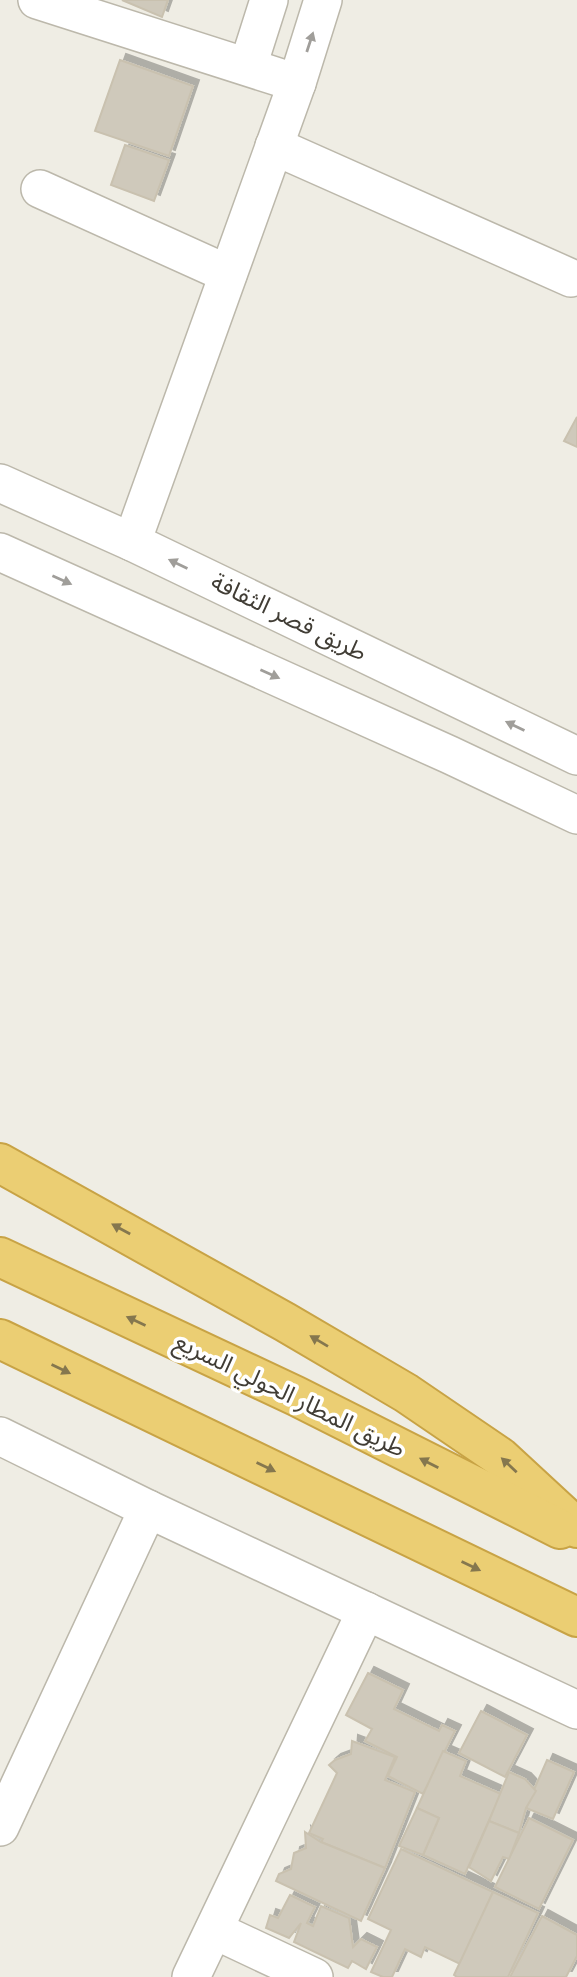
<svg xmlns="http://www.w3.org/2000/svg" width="577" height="1977" font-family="'DM Sans','Noto Sans Arabic',sans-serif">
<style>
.building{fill:#cfc9bb;stroke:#c9c1af;stroke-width:2;filter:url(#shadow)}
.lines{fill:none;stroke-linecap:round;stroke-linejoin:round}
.minor-casing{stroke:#bcb8ab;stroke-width:40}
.highway-casing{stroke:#c8a345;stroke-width:42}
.minor{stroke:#fff;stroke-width:37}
.highway{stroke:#ebce73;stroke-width:38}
.oneway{fill:#a09e9a}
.oneway2{fill:#85774e}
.labels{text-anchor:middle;stroke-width:7;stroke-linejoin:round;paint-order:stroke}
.street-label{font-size:24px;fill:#413d35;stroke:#fff}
</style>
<defs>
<filter id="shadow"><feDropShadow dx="6" dy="-6" stdDeviation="0" flood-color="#0004"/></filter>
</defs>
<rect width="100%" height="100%" fill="#efede4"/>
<g class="building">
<polygon points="122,0 168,0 162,17"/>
<polygon points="120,60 193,86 169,156 95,131"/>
<polygon points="125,145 169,160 154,201 111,185"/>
<polygon points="577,417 577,447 564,441"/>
<polygon points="368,1673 403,1690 394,1709 439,1731 442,1725 455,1731 423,1794 388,1776 397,1757 365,1741 372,1729 346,1715"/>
<polygon points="481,1711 527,1735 505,1777 459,1753"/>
<polygon points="352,1741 395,1757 385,1780 415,1792 385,1868 321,1842 323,1839 309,1833 337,1773 329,1765 335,1760 351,1754"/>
<polygon points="443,1751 466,1761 460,1776 501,1794 465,1874 423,1855 439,1818 417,1808"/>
<polygon points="547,1760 574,1772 553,1819 526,1808"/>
<polygon points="509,1772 525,1779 536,1791 526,1808 519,1833 489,1821"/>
<polygon points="417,1808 439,1818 423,1855 399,1846"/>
<polygon points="529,1818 573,1840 539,1909 495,1887"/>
<polygon points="489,1821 519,1833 509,1859 503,1857 491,1881 469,1867"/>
<polygon points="305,1832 321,1842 385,1868 361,1921 276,1881 279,1874 291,1869 294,1853 306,1848"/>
<polygon points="401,1849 493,1892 460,1964 425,1947 421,1957 405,1949 392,1977 383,1977 371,1972 391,1930 368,1919"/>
<polygon points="493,1892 538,1913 508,1977 457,1977 454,1975"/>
<polygon points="290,1895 315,1907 307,1923 313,1926 321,1906 349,1918 353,1947 361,1939 377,1947 366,1969 352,1961 348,1968 294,1942 301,1923 289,1938 266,1928 270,1915 278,1918"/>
<polygon points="542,1916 577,1935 577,1956 566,1977 510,1977"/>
</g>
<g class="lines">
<defs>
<g id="minor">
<polyline points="37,0 297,83"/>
<polyline points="248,66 269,0"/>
<polyline points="274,146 571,278"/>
<polyline points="40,189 228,274"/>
<polyline points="0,483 132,542 577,756"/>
<polyline points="132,542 297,83 323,0"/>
<polyline points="0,552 450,755 577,815"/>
<polyline points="0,1436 148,1509 577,1710"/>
<polyline points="0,1827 148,1509"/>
<polyline points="214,1930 314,1977"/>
<polyline points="191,1977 366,1611"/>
</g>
<g id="highway">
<polyline points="0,1163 285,1322 406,1393 500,1457 577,1528"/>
<polyline points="0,1257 296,1396 560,1529"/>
<polyline points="0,1339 577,1617"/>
</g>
</defs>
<use href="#minor" class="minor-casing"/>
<use href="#highway" class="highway-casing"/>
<use href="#minor" class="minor"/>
<use href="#highway" class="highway"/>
</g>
<defs><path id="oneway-solid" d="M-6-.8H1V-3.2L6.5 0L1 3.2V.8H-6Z" transform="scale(1.75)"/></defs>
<g class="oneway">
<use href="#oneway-solid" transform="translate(310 42) rotate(-72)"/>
<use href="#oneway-solid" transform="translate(178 564) rotate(-154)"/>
<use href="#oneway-solid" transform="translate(62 580) rotate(24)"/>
<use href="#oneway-solid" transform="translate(270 674) rotate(24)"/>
<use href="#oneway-solid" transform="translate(515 726) rotate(-154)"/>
</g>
<g class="oneway2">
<use href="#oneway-solid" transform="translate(121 1229) rotate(-151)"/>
<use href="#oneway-solid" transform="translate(136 1321) rotate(-155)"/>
<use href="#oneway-solid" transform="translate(319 1341) rotate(-149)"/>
<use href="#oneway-solid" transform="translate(61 1369) rotate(26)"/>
<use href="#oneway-solid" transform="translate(429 1463) rotate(-153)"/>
<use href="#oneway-solid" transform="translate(509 1465) rotate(-137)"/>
<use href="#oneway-solid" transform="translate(266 1467) rotate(26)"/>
<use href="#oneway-solid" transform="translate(471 1566) rotate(26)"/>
</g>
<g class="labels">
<g class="street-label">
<text transform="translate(289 617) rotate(26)" y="8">طريق قصر الثقافة</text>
<text transform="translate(290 1395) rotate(26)" y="8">طريق المطار الحولي السريع</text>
</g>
</g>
</svg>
